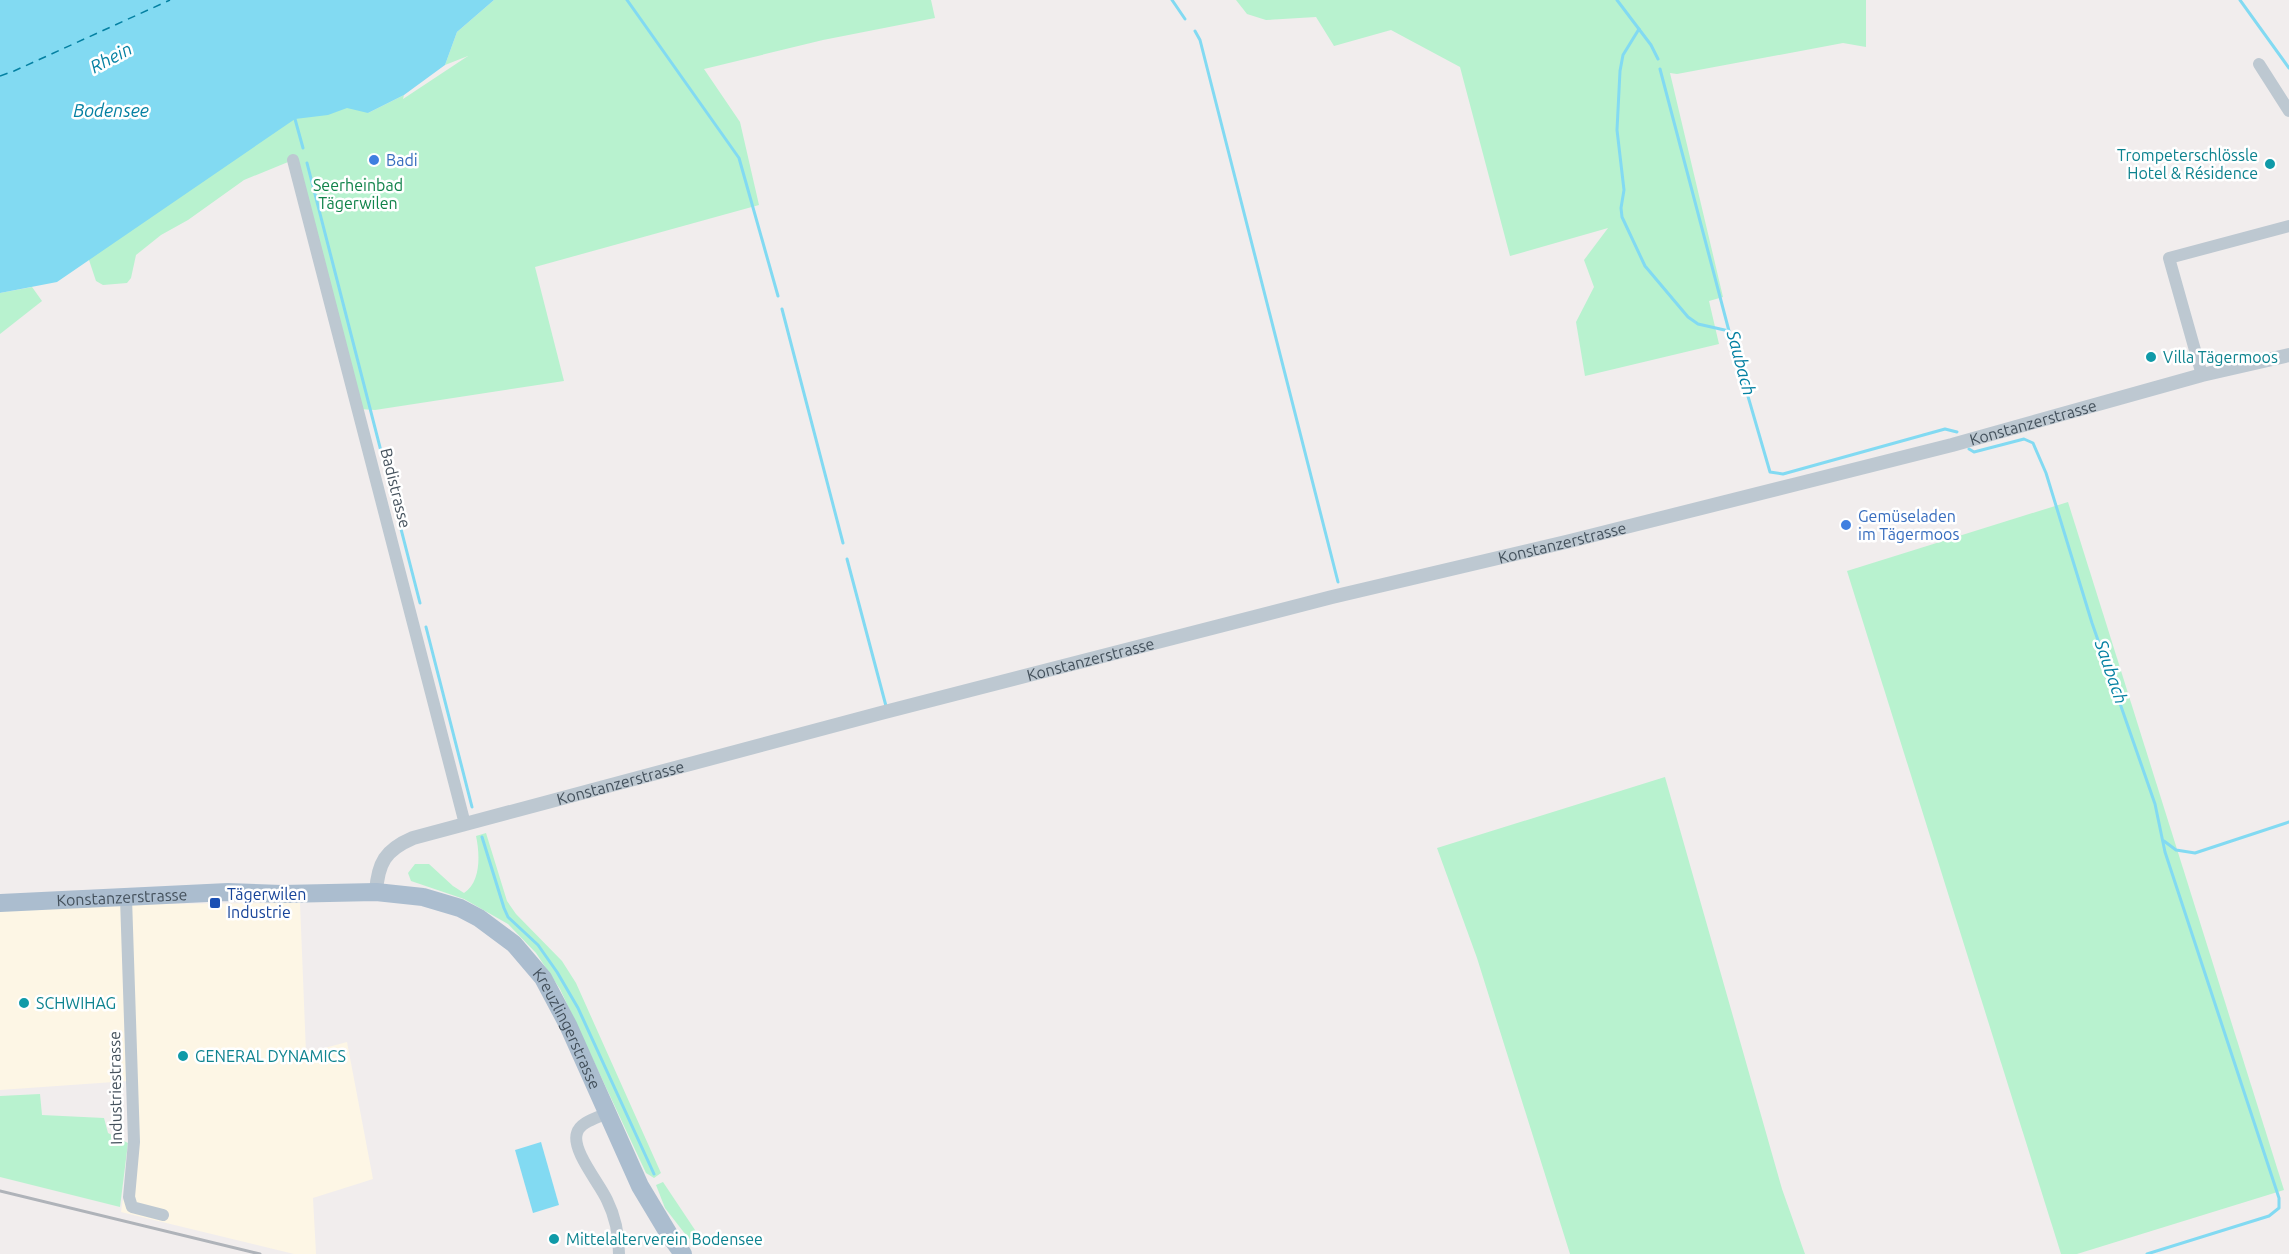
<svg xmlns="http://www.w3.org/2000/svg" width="2289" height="1254" font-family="Ubuntu,sans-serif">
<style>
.commercial{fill:#fdf6e5}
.green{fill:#b8f2cf}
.water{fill:#82daf2}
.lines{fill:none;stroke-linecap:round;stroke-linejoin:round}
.stream{stroke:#82daf2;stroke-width:3}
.ferry{stroke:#0480a2;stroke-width:1.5;stroke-dasharray:8 6;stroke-linecap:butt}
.minor{stroke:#bdc8d1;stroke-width:12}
.tertiary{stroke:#bdc8d1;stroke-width:14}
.primary{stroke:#abbdcf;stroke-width:18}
.rail{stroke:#afb3b9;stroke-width:3}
.shop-dot{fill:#3f7fe0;stroke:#fff;stroke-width:2}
.culture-dot{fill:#0f9aa8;stroke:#fff;stroke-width:2}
.transit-dot{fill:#1a4fb4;stroke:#fff;stroke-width:2}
.labels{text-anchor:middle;stroke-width:5;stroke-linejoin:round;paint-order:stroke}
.culture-label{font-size:16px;fill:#0d838f;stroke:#fff;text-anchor:start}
.shop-label{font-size:16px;fill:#366cbe;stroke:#fff;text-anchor:start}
.park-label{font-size:16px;fill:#10834a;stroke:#fff}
.street-label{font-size:16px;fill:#44515c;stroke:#fff}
.transit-label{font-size:16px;fill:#164399;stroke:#fff;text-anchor:start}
.water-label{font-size:18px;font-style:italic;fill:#0480a2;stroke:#fff}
</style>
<rect width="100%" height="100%" fill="#f1eded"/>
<polygon class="commercial" points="300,903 306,1053 347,1042 373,1179 313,1198 316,1254 294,1254 121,1212 131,1145 128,1081 0,1090 0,909 137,904"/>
<g class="green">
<polygon points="494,0 931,0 935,18 823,40 704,69 740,122 759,205 535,267 564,381 375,410 359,409 293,160 244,180 188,220 161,235 136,255 131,278 127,283 103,285 96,281 76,221 342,91 368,113 404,95 403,99 468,56 445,65 457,32"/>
<polygon points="1236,0 1866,0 1866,47 1843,43 1677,74 1670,73 1723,297 1709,301 1719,344 1585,376 1576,322 1594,287 1584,260 1608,228 1510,256 1460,67 1391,30 1334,46 1316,17 1266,20 1247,14"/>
<polygon points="32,287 42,301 0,334 0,293"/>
<polygon points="2068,502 2284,1190 2077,1254 2061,1254 1847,571"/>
<polygon points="1665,777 1782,1189 1805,1254 1570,1254 1477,958 1437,848"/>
<path d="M486 833 507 901 516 914 562 961 576 983 661 1173 654 1178 646 1173 560 989 536 953 508 924 464 899 411 881 408 873 415 864H429L453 886 464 893C481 882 480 854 476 836Z"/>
<polygon points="40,1094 42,1115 104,1118 108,1133 128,1143 120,1207 0,1177 0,1096"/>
<polygon points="663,1182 697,1233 689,1239 665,1208 656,1185"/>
</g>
<g class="water">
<polygon points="0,0 494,0 457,32 445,65 404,95 368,113 347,108 328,115 295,119 57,282 0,293"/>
<polygon points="541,1142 559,1205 533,1213 515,1150"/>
</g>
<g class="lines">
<g class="stream">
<polyline points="627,0 739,158 778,296"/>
<polyline points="1172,0 1185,19"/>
<polyline points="1617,0 1651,45 1658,59"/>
<polyline points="2240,0 2289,68"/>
<polyline points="1639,29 1623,55 1620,71 1617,130 1624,190 1621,208 1622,217 1645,266 1688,317 1698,324 1729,331"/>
<polyline points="1195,31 1200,40 1338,582"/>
<polyline points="1660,69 1729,331 1770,472 1783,474 1945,429 1957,432"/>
<polyline points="295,119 303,148"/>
<polyline points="307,163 420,603"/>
<polyline points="782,309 843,543"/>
<polyline points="1969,449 1974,452 2024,439 2033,443 2046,473 2092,623 2155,804 2165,852 2279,1198 2279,1208 2269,1216 2147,1254"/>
<polyline points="847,559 886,706"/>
<polyline points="426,627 472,807"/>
<polyline points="482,837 504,908 508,917 538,945 557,972 578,1008 654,1174"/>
<polyline points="2164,841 2176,850 2195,853 2289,822"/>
</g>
<polyline class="ferry" points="0,76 14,71 170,0"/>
<g class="minor">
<polyline points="2259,64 2289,111"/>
<polyline points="293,160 465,824"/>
<polyline points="2202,375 2169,258 2289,226"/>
<polyline points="126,898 134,1142 129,1197 132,1207 163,1215"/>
<path d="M607 1113C597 1118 580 1122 577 1133 571 1150 600 1184 607 1200 615 1216 619 1236 619 1254"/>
</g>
<path class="tertiary" id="s1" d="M376 892C378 863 385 850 413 838L881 713 1332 597 1570 541 1797 484 1952 445 2202 375 2289 355"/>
<path class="primary" id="s2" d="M0 903 228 892 282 894 376 892 423 897 460 908 479 918 514 944 543 978 568 1025 640 1186 670 1236 683 1254"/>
<polyline class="rail" points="0,1191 260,1254"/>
</g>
<g class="shop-dot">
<circle cx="374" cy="160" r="6"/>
<circle cx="1846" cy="525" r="6"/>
</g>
<g class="culture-dot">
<circle cx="2270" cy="164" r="6"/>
<circle cx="2151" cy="357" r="6"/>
<circle cx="24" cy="1003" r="6"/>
<circle cx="183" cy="1056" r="6"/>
<circle cx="554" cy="1239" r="6"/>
</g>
<rect class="transit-dot" x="209" y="897" width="12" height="12" rx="3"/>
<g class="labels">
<g class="culture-label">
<text x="2258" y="161" text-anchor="end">Trompeterschlössle<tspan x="2258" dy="18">Hotel &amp; Résidence</tspan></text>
<text x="2163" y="363">Villa Tägermoos</text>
<text x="36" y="1009">SCHWIHAG</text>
<text x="195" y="1062">GENERAL DYNAMICS</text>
<text x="566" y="1245">Mittelalterverein Bodensee</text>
</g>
<g class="shop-label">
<text x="386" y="166">Badi</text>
<text x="1858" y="522">Gemüseladen<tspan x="1858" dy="18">im Tägermoos</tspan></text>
</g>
<g class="park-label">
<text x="358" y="191">Seerheinbad<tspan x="358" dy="18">Tägerwilen</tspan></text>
</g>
<g class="street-label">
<text dy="6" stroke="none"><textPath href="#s1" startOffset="1743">Konstanzerstrasse</textPath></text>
<text transform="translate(396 488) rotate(76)" y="6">Badistrasse</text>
<text dy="6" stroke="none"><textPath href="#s1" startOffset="1257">Konstanzerstrasse</textPath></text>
<text dy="6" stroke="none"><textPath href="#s1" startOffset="771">Konstanzerstrasse</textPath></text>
<text dy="6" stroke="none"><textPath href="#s1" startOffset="285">Konstanzerstrasse</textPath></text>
<text dy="6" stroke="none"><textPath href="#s2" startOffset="122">Konstanzerstrasse</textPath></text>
<text dy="6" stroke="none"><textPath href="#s2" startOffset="628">Kreuzlingerstrasse</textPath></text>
<text transform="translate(115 1088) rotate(-91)" y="6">Industriestrasse</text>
</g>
<g class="transit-label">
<text x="227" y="900">Tägerwilen<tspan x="227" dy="18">Industrie</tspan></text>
</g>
<g class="water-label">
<text transform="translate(111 58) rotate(-28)" y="6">Rhein</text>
<text x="111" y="117">Bodensee</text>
<text transform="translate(1741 363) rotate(75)" y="6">Saubach</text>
<text transform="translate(2111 672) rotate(71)" y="6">Saubach</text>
</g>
</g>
</svg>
